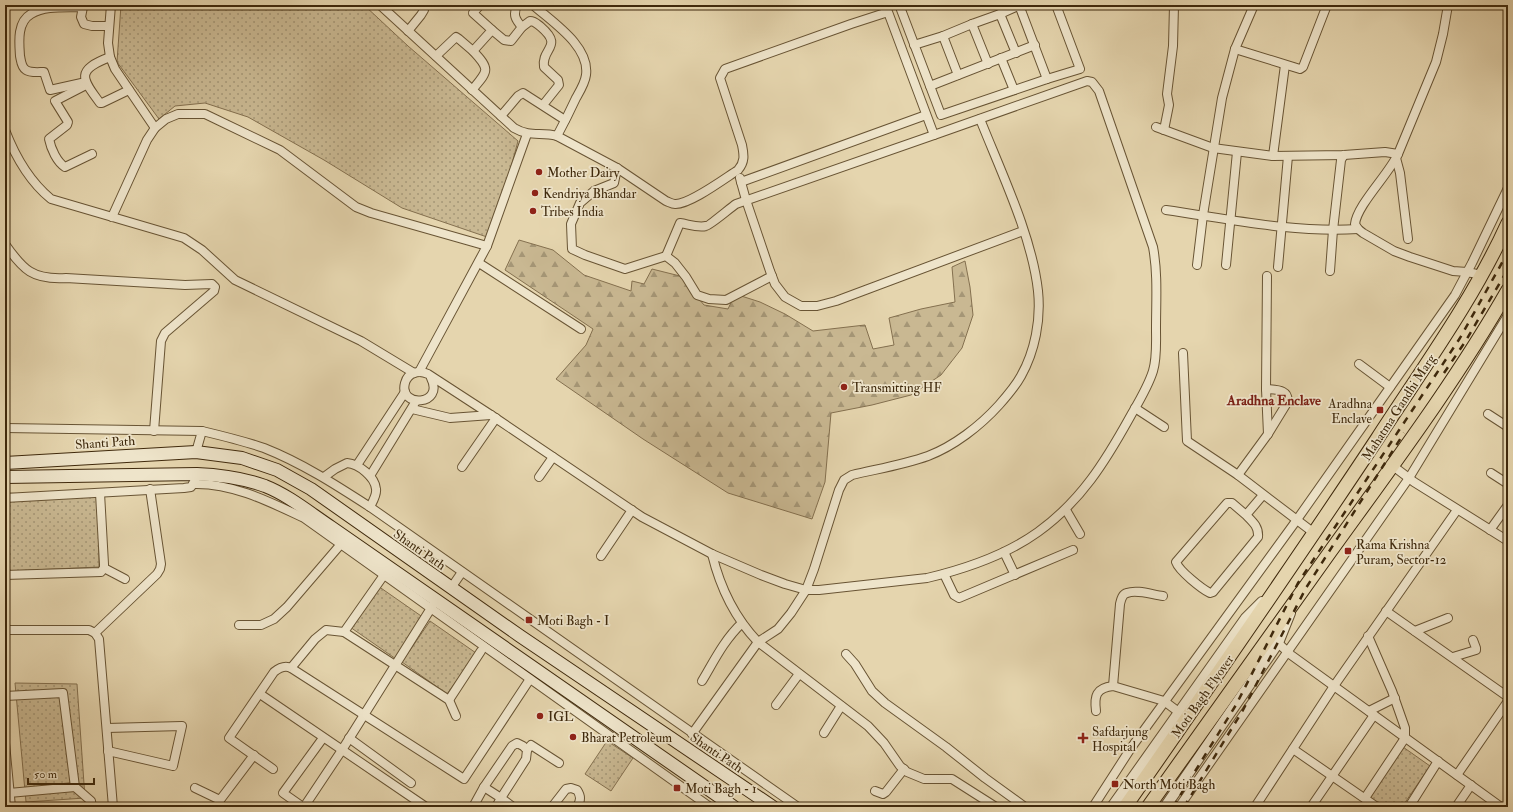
<svg xmlns="http://www.w3.org/2000/svg" width="1513" height="812" font-family="'IM FELL Double Pica',serif">
<style>
.forest{fill:url(#forest-firs);stroke:#84704f}
.park{fill:url(#park-dots);stroke:#84704f}
.lines{fill:none;stroke-linecap:round;stroke-linejoin:round}
.minor-casing{stroke:#685434;stroke-width:10}
.tertiary-casing{stroke:#685434;stroke-width:12}
.secondary-casing{stroke:#3f290c;stroke-width:14}
.primary-casing{stroke:#3f290c;stroke-width:15}
.minor{stroke:#eee4ca;stroke-width:8}
.tertiary{stroke:#eee4ca;stroke-width:10}
.secondary{stroke:#eee4ca;stroke-width:12}
.primary{stroke:#e5d5ae;stroke-width:13}
.rail{stroke:#3f290c;stroke-width:2.5;stroke-dasharray:7 7;stroke-linecap:butt}
.poi-dot{fill:#8f2418;stroke:#eee4ca;stroke-width:1.5}
.labels{text-anchor:middle;stroke-width:3.5;stroke-linejoin:round;paint-order:stroke}
.poi-label{font-size:13px;fill:#3f290c;stroke:#eee4ca;text-anchor:start}
.street-label{font-size:13px;fill:#3f290c;stroke:#eee4ca}
.neighbourhood-label{font-size:14px;font-weight:bold;fill:#7a1f14;stroke:#eee4ca}
</style>
<defs>
<pattern id="forest-firs" width="22" height="20" patternUnits="userSpaceOnUse"><rect width="22" height="20" fill="#c9b892"/><path d="M5 1l3.5 6h-7zM16 11l3.5 6h-7z" fill="#a59676"/></pattern>
<pattern id="park-dots" width="8" height="8" patternUnits="userSpaceOnUse"><rect width="8" height="8" fill="#c9b892"/><path d="M2 2h.1M6 6h.1" fill="none" stroke="#a59676" stroke-width="1.8" stroke-linecap="round"/></pattern>
</defs>
<rect width="100%" height="100%" fill="#e5d5ae"/>
<filter id="stains"><feTurbulence type="fractalNoise" baseFrequency=".005" numOctaves="4"/><feColorMatrix values="0 0 0 0 .2 0 0 0 0 .09 0 0 0 0 .02 0 0 0 .5 -.17"/></filter>
<radialGradient id="worn" r=".72"><stop offset=".6" stop-color="#630" stop-opacity="0"/><stop offset="1" stop-color="#630" stop-opacity=".3"/></radialGradient>
<polygon class="forest" points="519,240 553,250 584,275 631,291 632,281 644,284 652,269 680,276 704,305 728,309 735,294 760,302 785,314 813,331 865,325 873,349 894,345 889,318 921,309 955,302 952,267 965,261 970,287 973,315 962,348 941,375 911,395 872,405 831,413 825,482 812,519 728,493 643,439 556,379 586,345 593,329 505,270"/>
<g class="park">
<polygon points="121,5 364,5 408,46 518,141 505,190 487,237 402,208 324,160 248,117 205,103 175,106 159,119 117,62"/>
<polygon points="5,493 98,497 99,567 8,571"/>
<polygon points="378,586 424,618 396,659 350,627"/>
<polygon points="430,621 476,653 447,694 402,662"/>
<polygon points="15,683 77,684 85,798 26,802"/>
<polygon points="607,741 633,758 611,791 585,774"/>
<polygon points="1403,747 1430,766 1402,807 1383,807 1369,797"/>
</g>
<g class="lines">
<defs>
<g id="minor">
<path d="M83 5V7C67 8 46 5 31 14 17 22 19 42 20 56 21 60 21 67 26 70 30 73 38 72 44 72L50 90 86 82"/>
<polyline points="111,5 108,43 110,57 115,69 155,128"/>
<path d="M380 5 514 128C531 138 541 131 557 136L617 168 666 201C669 202 672 204 675 204 689 205 724 179 738 170 745 162 744 155 742 145L720 78 725 69 851 24 888 12 934 135 1087 81 1092 82 1099 91 1153 247C1158 274 1156 301 1156 329 1156 342 1157 358 1153 371 1148 387 1138 403 1130 417 1105 462 1081 501 1038 532 1006 555 965 569 927 578L819 590H806L785 584 761 575 712 554 642 517 491 415 428 374C419 370 408 372 405 383 398 408 445 406 431 378"/>
<path d="M533 5C552 22 590 46 586 75 585 83 580 91 576 98 570 111 564 123 557 136"/>
<polyline points="907,5 900,7 941,115 1047,79 1080,69 1056,5"/>
<polyline points="1019,5 1047,79"/>
<polyline points="1254,5 1235,49 1300,69 1303,67 1327,5"/>
<path d="M1448 5 1443 34 1436 62 1398 154C1389 174 1357 205 1355 224L1358 229 1363 233 1394 251 1410 257 1453 271 1467 272 1482 275"/>
<polyline points="83,7 81,17 84,24 92,26 109,26"/>
<polyline points="1000,14 1020,5"/>
<path d="M522 27 530 21C535 21 537 24 541 27 564 47 541 48 544 67L558 80 559 85 543 105"/>
<path d="M492 30 504 40 511 41 522 27C515 19 513 15 517 5"/>
<polyline points="408,31 421,15 424,10 423,5"/>
<polyline points="914,45 943,36"/>
<polyline points="436,56 456,37 459,39 473,51 492,30 473,13 480,5"/>
<path d="M110 57C76 70 81 78 100 103H102L129 90"/>
<polyline points="1001,58 1014,90"/>
<polyline points="988,64 972,24 1000,14 1016,53"/>
<polyline points="958,75 943,36 972,24"/>
<path d="M86 85 55 101 68 122 67 125 49 139C51 149 57 162 65 167L92 154"/>
<polyline points="930,86 1035,45"/>
<path d="M472 90C488 71 491 70 473 51"/>
<polyline points="501,116 518,96 523,93 565,120"/>
<polyline points="1156,127 1213,148 1273,156 1344,155 1385,152 1398,154"/>
<path d="M5 130C15 156 29 181 51 199L184 238 202 250 235 280 361 341 414 373"/>
<polyline points="1164,130 1169,105 1167,94 1173,46 1174,5"/>
<polyline points="1273,156 1285,65"/>
<polyline points="1396,158 1400,173 1408,239"/>
<polyline points="617,168 614,183 594,191 580,203 571,224 572,249 585,255 625,269 666,256 675,263 686,277 697,295 709,299 726,300 772,276"/>
<polyline points="740,178 741,182 926,115"/>
<polyline points="741,182 746,200 770,271 775,284 785,297 801,306 817,306 836,301 1023,231"/>
<path d="M1166 210C1229 219 1293 233 1358 229"/>
<polyline points="112,217 147,140 155,128 166,119 178,114 205,114 280,150 356,207 371,213 487,246"/>
<path d="M5 244C23 270 33 280 66 278L185 285 212 284 215 287 214 291 165 333 161 341 154 431"/>
<path d="M666 256 680 223C688 224 697 228 706 226 709 226 730 208 736 204L934 135"/>
<polyline points="479,263 581,329"/>
<polyline points="1197,265 1203,215 1222,98 1235,49"/>
<polyline points="1226,265 1237,152"/>
<polyline points="1278,267 1288,156"/>
<polyline points="1330,271 1333,230 1341,160 1344,155"/>
<polyline points="1267,276 1266,389 1268,434"/>
<polyline points="1183,353 1187,441 1238,475 1314,533"/>
<polyline points="1359,364 1390,387"/>
<polyline points="419,372 487,246 527,134"/>
<polyline points="1135,408 1164,427"/>
<polyline points="412,409 450,418 491,415"/>
<polyline points="1488,414 1508,427"/>
<polyline points="5,428 202,431 196,452"/>
<path d="M202 431C223 436 244 441 264 448 302 463 336 485 370 507L798 807"/>
<polyline points="357,465 405,392"/>
<polyline points="1393,466 1414,482 1508,541"/>
<polyline points="462,467 496,418"/>
<polyline points="1491,473 1508,484"/>
<path d="M1238 475 1268 434 1287 403C1290 389 1276 390 1266 389"/>
<polyline points="370,476 416,401"/>
<path d="M324 477 335 469 347 463C359 464 375 477 376 489 377 495 373 501 370 507"/>
<polyline points="539,477 553,457"/>
<path d="M194 484C233 483 270 502 304 518L710 807"/>
<polyline points="5,498 184,488 191,487 195,480"/>
<polyline points="1066,510 1080,534"/>
<path d="M1246 515 1232 503H1227L1176 562C1179 571 1202 589 1210 593L1213 592 1258 537C1259 527 1253 522 1246 515L1263 495"/>
<polyline points="1490,530 1508,505"/>
<polyline points="1004,552 1015,575"/>
<path d="M712 554C720 587 734 617 758 642L868 726 884 743 900 766 907 772 924 779H952L996 807"/>
<polyline points="601,556 632,510"/>
<polyline points="104,568 125,579"/>
<polyline points="944,574 954,595 959,598 1073,550"/>
<polyline points="5,575 101,572 104,568 104,564 100,493"/>
<polyline points="451,588 462,572"/>
<polyline points="1386,611 1508,697"/>
<polyline points="239,625 261,625 274,619 287,607 341,544"/>
<polyline points="5,630 89,630 95,633 99,639 113,807"/>
<polyline points="1415,631 1448,618"/>
<polyline points="344,632 449,700 456,716"/>
<polyline points="95,633 157,574 160,569 161,564 150,489"/>
<polyline points="1278,643 1291,655 1501,807"/>
<polyline points="846,654 855,664 872,691 885,703 946,747 985,778 1025,807"/>
<polyline points="1453,657 1476,650 1476,648 1473,640"/>
<polyline points="291,668 315,639 326,630 344,632 384,575"/>
<path d="M702 681C714 661 724 640 742 623"/>
<path d="M1113 686 1120 604C1121 600 1122 594 1127 593 1137 589 1153 595 1163 596"/>
<polyline points="260,694 426,807"/>
<polyline points="5,696 63,693 75,787 9,793"/>
<polyline points="449,700 481,651"/>
<polyline points="776,705 799,674"/>
<path d="M1096 711C1094 696 1096 688 1113 686L1164 701 1180 713"/>
<polyline points="1369,711 1395,698"/>
<polyline points="107,728 182,726 173,766 108,751"/>
<polyline points="824,733 841,706"/>
<path d="M692 734 758 642 778 629 791 613 806 590 814 569 839 490 844 480 852 475C877 469 903 465 928 456 954 446 980 426 999 405 1007 396 1015 387 1021 376 1035 351 1041 320 1038 291 1032 236 1001 172 980 119"/>
<polyline points="349,738 411,783"/>
<polyline points="5,743 11,807"/>
<polyline points="1293,749 1377,807"/>
<polyline points="527,750 531,745 559,763"/>
<path d="M273 769 229 738 274 672C279 668 285 665 291 668L464 779 530 679"/>
<polyline points="1457,775 1508,701"/>
<polyline points="75,787 91,801 92,807"/>
<polyline points="484,787 501,798 496,807"/>
<polyline points="195,788 220,800 254,755"/>
<polyline points="875,791 883,794 886,792 904,769"/>
<polyline points="1365,798 1405,738 1405,728 1392,691 1368,636"/>
<polyline points="303,807 283,793 323,738"/>
<polyline points="304,807 342,750 433,605"/>
<polyline points="473,807 484,787 512,746 517,743 523,746 527,750 526,759 501,798 513,807"/>
<path d="M552 807 566 789 571 788 577 790C581 796 581 800 577 807"/>
<polyline points="1093,807 1131,748 1296,521 1455,295 1472,263 1508,188"/>
<polyline points="1179,807 1409,478 1508,315"/>
<polyline points="1255,807 1334,686 1457,510"/>
<polyline points="1311,807 1374,715"/>
<polyline points="1409,807 1438,761"/>
<polyline points="1456,807 1471,785"/>
</g>
<g id="tertiary">
<polyline points="1112,807 1246,618 1262,602"/>
<polyline points="1165,807 1278,643 1290,613"/>
</g>
<g id="secondary">
<polyline points="5,463 196,452 242,458 277,470 311,489 520,636 773,807"/>
<path d="M5 477 197 474C220 475 243 478 265 486 288 495 310 513 331 527L734 807"/>
</g>
<g id="primary">
<path d="M1125 807C1210 685 1295 563 1377 439 1423 368 1473 300 1508 223"/>
<path d="M1148 807C1208 722 1269 637 1330 552 1392 466 1456 381 1508 290"/>
</g>
</defs>
<use href="#minor" class="minor-casing"/>
<use href="#tertiary" class="tertiary-casing"/>
<use href="#secondary" class="secondary-casing"/>
<use href="#primary" class="primary-casing"/>
<use href="#minor" class="minor"/>
<use href="#tertiary" class="tertiary"/>
<use href="#secondary" class="secondary"/>
<use href="#primary" class="primary"/>
<g class="rail">
<polyline points="1444,373 1465,342 1508,269"/>
<polyline points="1173,807 1236,705 1298,583 1460,338 1508,252"/>
<polyline points="1184,807 1243,710 1306,588 1404,433"/>
</g>
</g>
<g class="poi-dot">
<circle cx="539" cy="172" r="4"/>
<circle cx="535" cy="193" r="4"/>
<circle cx="533" cy="211" r="4"/>
<circle cx="844" cy="387" r="4"/>
<rect x="1376" y="406" width="8" height="8" rx="2"/>
<rect x="1344" y="547" width="8" height="8" rx="2"/>
<rect x="525" y="616" width="8" height="8" rx="2"/>
<circle cx="540" cy="716" r="4"/>
<circle cx="573" cy="737" r="4"/>
<path d="M1081 732h4v4h4v4h-4v4h-4v-4h-4v-4h4z"/>
<rect x="1111" y="780" width="8" height="8" rx="2"/>
<rect x="673" y="784" width="8" height="8" rx="2"/>
</g>
<g class="labels">
<g class="poi-label">
<text x="547" y="177">Mother Dairy</text>
<text x="543" y="198">Kendriya Bhandar</text>
<text x="541" y="216">Tribes India</text>
<text x="852" y="392">Transmitting HF</text>
<text x="1372" y="408" text-anchor="end">Aradhna<tspan x="1372" dy="15">Enclave</tspan></text>
<text x="1356" y="549">Rama Krishna<tspan x="1356" dy="15">Puram, Sector-12</tspan></text>
<text x="537" y="625">Moti Bagh - I</text>
<text x="548" y="721">IGL</text>
<text x="1092" y="736">Safdarjung<tspan x="1092" dy="15">Hospital</tspan></text>
<text x="581" y="742">Bharat Petroleum</text>
<text x="1123" y="789">North Moti Bagh</text>
<text x="685" y="793">Moti Bagh - 1</text>
</g>
<g class="street-label">
<text transform="translate(1398 407) rotate(-57)" y="5">Mahatma Gandhi Marg</text>
<text transform="translate(105 442) rotate(-4)" y="5">Shanti Path</text>
<text transform="translate(420 549) rotate(35)" y="5">Shanti Path</text>
<text transform="translate(1202 696) rotate(-55)" y="5">Moti Bagh Flyover</text>
<text transform="translate(717 752) rotate(34)" y="5">Shanti Path</text>
</g>
<g class="neighbourhood-label">
<text x="1274" y="405">Aradhna Enclave</text>
</g>
</g>
<rect width="1513" height="812" fill="none" stroke="#e5d5ae" stroke-width="20"/>
<rect x="6" y="6" width="1501" height="800" fill="none" stroke="#3f290c" stroke-width="2"/>
<rect x="10" y="10" width="1493" height="792" fill="none" stroke="#3f290c"/>
<path d="M28 778v6h66v-6" fill="none" stroke="#3f290c" stroke-width="2"/>
<text x="34" y="778" font-size="12" fill="#3f290c" stroke="#eee4ca" stroke-width="3" paint-order="stroke">50 m</text>
<rect width="100%" height="100%" filter="url(#stains)"/>
<rect width="100%" height="100%" fill="url(#worn)"/>
</svg>
